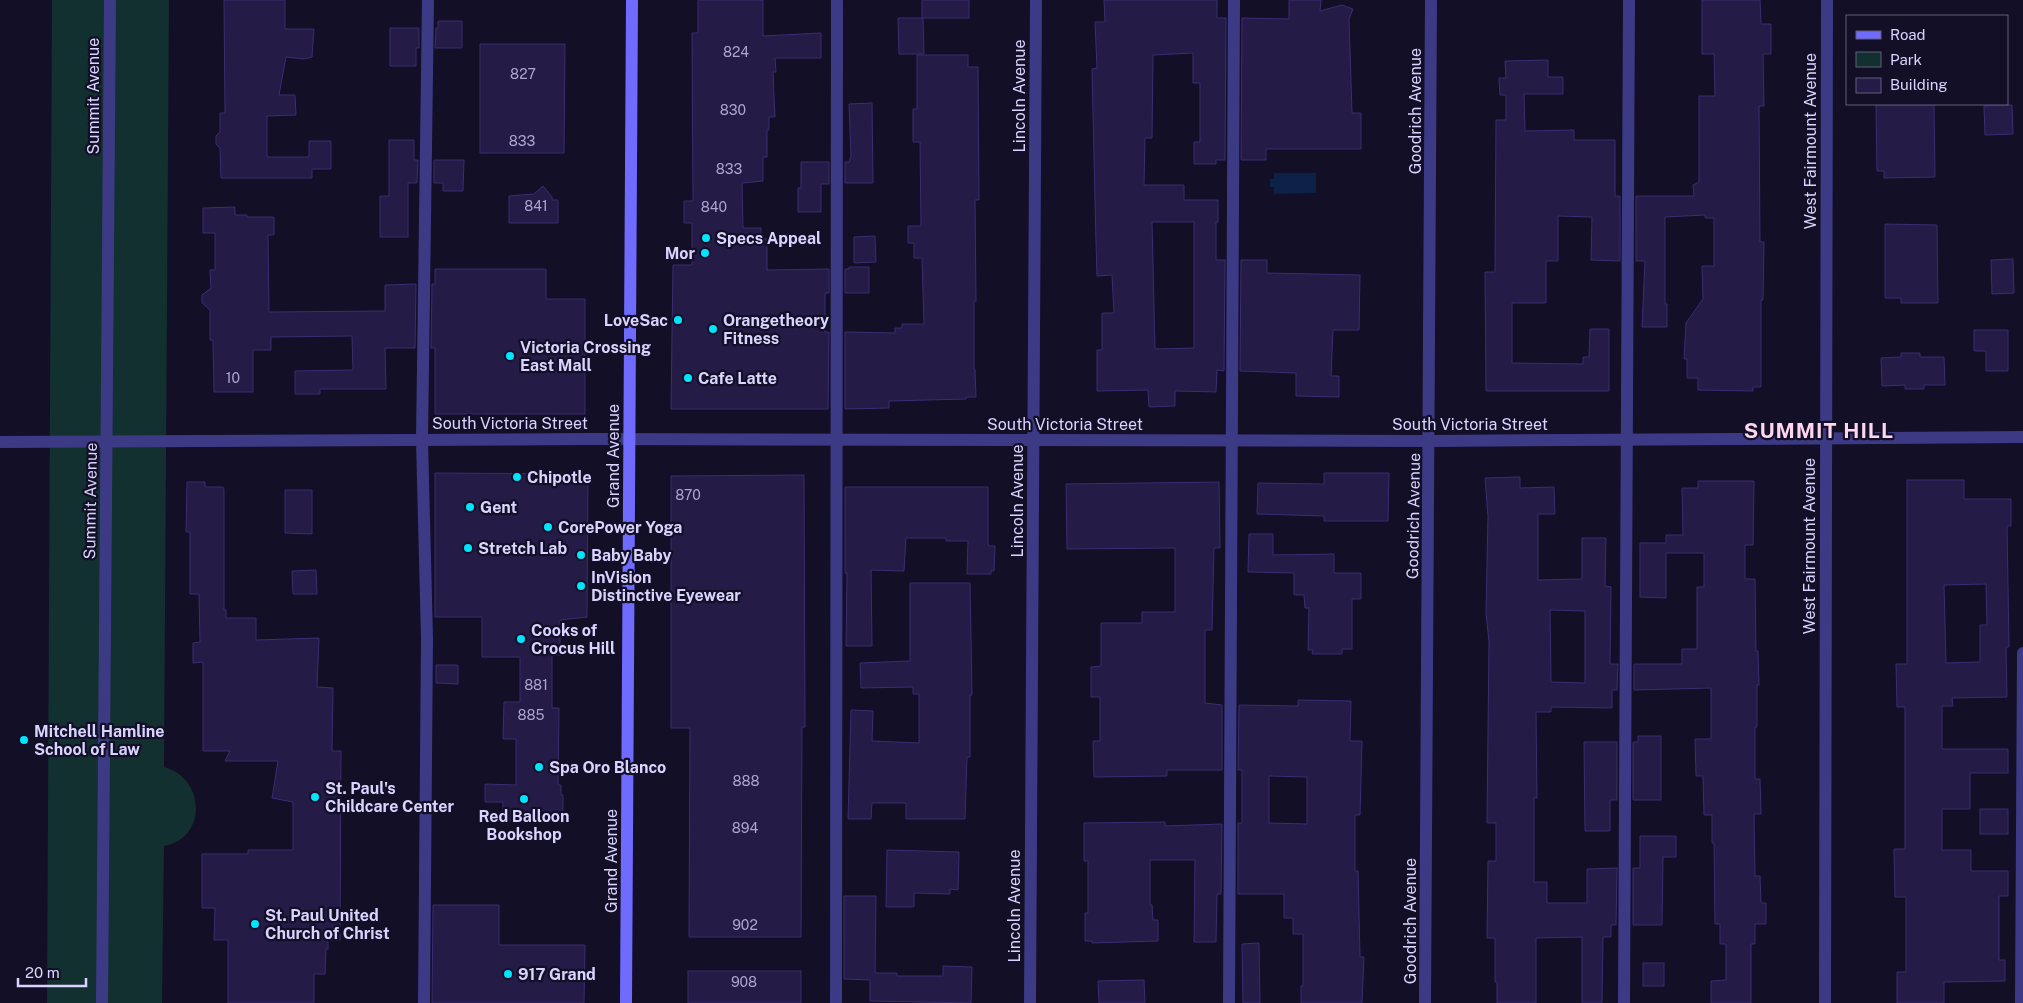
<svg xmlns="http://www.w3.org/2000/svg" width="2023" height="1003" font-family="'Public Sans',sans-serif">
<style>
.green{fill:#12302f}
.water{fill:#0c2248}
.building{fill:#241b47;stroke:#3b2d73;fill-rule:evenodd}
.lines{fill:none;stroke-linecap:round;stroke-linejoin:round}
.service{stroke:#3d3a85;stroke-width:12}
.minor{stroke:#3d3a85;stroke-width:12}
.tertiary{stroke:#3d3a85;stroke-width:12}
.secondary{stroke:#6f6bff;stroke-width:12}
.poi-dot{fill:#00e5ff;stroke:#130f26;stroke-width:2}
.labels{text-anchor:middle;stroke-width:4.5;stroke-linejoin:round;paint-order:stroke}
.number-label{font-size:14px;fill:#aca6d1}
.street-label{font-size:16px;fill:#d9d4ff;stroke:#130f26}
.poi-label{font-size:16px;font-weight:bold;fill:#d9d4ff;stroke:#130f26;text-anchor:start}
.district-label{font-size:21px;font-weight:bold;letter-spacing:1px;fill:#ffd6f0;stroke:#130f26}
</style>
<rect width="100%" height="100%" fill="#130f26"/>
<path class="green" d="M52 0H169L164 767C206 778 207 839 164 846L162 1003H47Z"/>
<polygon class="water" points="1274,173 1316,173 1316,193 1274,194 1274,187 1270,187 1270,179 1274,179"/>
<g class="building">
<polygon points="224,0 285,0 285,29 314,29 312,57 304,59 286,57 279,95 295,95 296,115 267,116 267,157 309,157 309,141 331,141 331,169 312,169 312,178 221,178 220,148 216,144 216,136 220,132 220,113 225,113"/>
<polygon points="698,0 763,0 763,36 821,33 821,58 775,58 776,72 773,72 775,117 769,117 769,130 767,130 767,157 763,157 763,181 742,183 743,228 761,228 761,239 767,239 767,270 829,269 829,293 825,293 825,332 829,332 828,409 671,409 673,265 692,265 692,223 684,223 684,201 693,201 692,33 698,33"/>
<rect x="922" y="0" width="47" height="18"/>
<path d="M1104 0H1217V18H1226L1225 160H1216V164H1194V142H1200V83H1193V53L1153 55 1152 138H1145L1144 185H1184V200H1218V222H1216V260H1225L1224 371 1217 370 1216 392 1175 391V406L1149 407 1148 390 1097 391V350H1102V313H1114L1112 275 1097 276 1096 242 1092 69 1097 68 1095 22H1105ZM1152 222H1194V348L1155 349Z"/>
<polygon points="1289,0 1321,0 1320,11 1342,5 1353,9 1349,19 1352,113 1361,113 1361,149 1266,149 1266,160 1241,160 1242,18 1289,19"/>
<polygon points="1702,0 1760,0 1761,24 1771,24 1771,54 1763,54 1764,106 1759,106 1760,242 1764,242 1763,300 1761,300 1761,387 1753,387 1753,391 1698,390 1698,378 1687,378 1687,359 1684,359 1686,323 1703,299 1702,266 1714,266 1714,218 1705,218 1705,215 1665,217 1665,304 1667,304 1667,327 1642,327 1645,261 1636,261 1636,196 1694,196 1693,185 1699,182 1699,96 1715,96 1714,54 1702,54"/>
<polygon points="898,18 923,18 924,54 899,54"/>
<polygon points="438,21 462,21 462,48 435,48 436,28 438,28"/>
<polygon points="390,28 419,28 419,48 416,48 416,66 390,66"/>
<polygon points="480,44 565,44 564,153 480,153"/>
<polygon points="917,55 968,55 968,67 978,67 979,200 975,200 976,301 974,301 974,369 975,369 976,397 966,397 966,399 889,401 889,408 845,409 845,332 895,333 895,328 902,328 902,324 924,324 922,258 914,258 914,243 908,243 908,226 921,226 920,142 913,142 913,109 917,109"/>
<polygon points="1548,60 1548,77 1563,77 1563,94 1524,94 1525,131 1574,130 1574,140 1615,140 1615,196 1620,196 1620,261 1591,260 1592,217 1558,216 1558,261 1546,261 1546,303 1512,303 1512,363 1583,364 1583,357 1589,357 1590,329 1609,329 1609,391 1486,391 1485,272 1495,272 1496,120 1506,120 1506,95 1500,95 1499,78 1506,78 1505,61"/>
<polygon points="872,103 873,183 845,183 845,162 849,162 851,156 849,104"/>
<polygon points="1876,105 1934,105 1935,177 1884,178 1884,171 1877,171"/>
<polygon points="2012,105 2013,134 1985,135 1984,106"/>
<polygon points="389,140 414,140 414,160 418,160 417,183 408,183 408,237 380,237 380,196 389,196"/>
<polygon points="434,160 464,160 463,191 443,191 443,183 434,183"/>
<polygon points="801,162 829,162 829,184 821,184 821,212 798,212 798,188 801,188"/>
<polygon points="543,186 552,197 552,200 558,200 558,223 509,223 509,196 534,194"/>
<polygon points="235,207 235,215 247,215 247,217 274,217 274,235 268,235 269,312 385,311 385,285 416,284 415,348 385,348 386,389 320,389 320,394 295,394 295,371 353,370 352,336 271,337 271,350 253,350 253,392 214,392 213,340 210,340 210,310 202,303 202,295 211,288 210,270 215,270 215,233 203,233 203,208"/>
<polygon points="1885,224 1937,225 1938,303 1901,303 1901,298 1885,298"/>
<polygon points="875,236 876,262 854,263 854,237"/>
<polygon points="2013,259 2014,293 1992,294 1991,260"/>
<polygon points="1241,260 1267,260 1267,273 1360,275 1359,330 1333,330 1331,376 1339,376 1339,397 1296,396 1296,373 1240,371"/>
<polygon points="849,267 869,267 869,293 845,293 845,269 849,269"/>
<polygon points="435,269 546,269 546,299 585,299 585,414 435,414 435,348 431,348 432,284 435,284"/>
<polygon points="1974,330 2008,330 2008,371 1986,371 1986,351 1974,351"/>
<polygon points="1901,353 1920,353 1920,357 1944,357 1945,385 1924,385 1924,389 1905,389 1905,385 1882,386 1881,358 1901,357"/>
<polygon points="435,473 588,474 587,617 560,620 560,655 552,655 552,708 559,708 558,785 561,785 561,795 563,795 563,820 503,820 503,802 485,802 485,784 516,785 516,739 503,739 504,702 520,702 520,657 482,657 482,617 435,617"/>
<polygon points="1324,473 1389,473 1388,521 1324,521 1324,516 1257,514 1258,483 1324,484"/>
<polygon points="804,475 805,727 802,727 801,937 689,937 690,728 671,728 671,476"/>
<path d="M1520 477V488L1554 487 1555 514H1538V580L1582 579V538H1606L1605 586 1611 587 1610 664H1618L1617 690H1612V708L1551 707V712H1536L1537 798H1534V882H1547V903H1587V869L1617 868 1616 925H1611V937H1603L1602 1003H1582V937L1536 938V1003H1497V982H1495V938H1487L1488 861H1496V823H1487L1489 642 1486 613 1488 516 1485 478ZM1550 610 1585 611V683L1551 682Z"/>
<path d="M1907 480H1964V499H2011V526H2007L2009 647H2006L2007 697 1952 698 1953 706H1942V749H2008V773H1970V809H1942V850H1971V871H2008V896H1999V960H2005V981L1944 982V1003H1897V972H1906V897H1895L1894 849H1905V707H1897L1896 664H1907ZM1986 584 1987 625H1980V662L1946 663 1944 585Z"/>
<polygon points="1698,481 1754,481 1753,545 1745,545 1745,579 1755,579 1756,651 1758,651 1759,685 1757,685 1757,727 1755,727 1755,779 1760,779 1761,814 1754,814 1755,876 1760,876 1761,903 1766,903 1766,924 1755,924 1755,944 1751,944 1751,1003 1711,1003 1711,981 1726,980 1726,944 1720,944 1720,924 1715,924 1714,843 1712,843 1712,815 1704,815 1703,776 1696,776 1695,739 1711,739 1711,688 1634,690 1634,664 1682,664 1682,649 1697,649 1697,587 1704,587 1704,553 1666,553 1666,598 1640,597 1640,543 1666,543 1666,535 1683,535 1682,488 1698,488"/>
<polygon points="187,482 205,482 205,487 223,487 224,489 224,610 226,610 226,618 256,618 256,640 319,638 317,687 333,688 332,751 341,751 340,940 328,940 328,949 326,949 325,974 314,974 314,1003 228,1003 228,940 214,940 215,908 202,908 202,854 248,854 248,850 293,850 293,802 272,798 278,761 225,761 230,751 203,751 203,662 193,663 193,643 200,642 199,594 190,594 190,532 186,532"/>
<polygon points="1219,482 1220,548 1214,548 1212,630 1205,630 1205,703 1222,705 1222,770 1167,770 1167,776 1094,777 1093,741 1100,741 1100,697 1091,697 1091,667 1101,666 1101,623 1142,623 1142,612 1175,612 1175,548 1067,549 1066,484"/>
<polygon points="845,487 988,487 988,543 989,546 995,546 994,571 991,571 991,574 967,574 968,541 946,541 946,538 906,538 904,571 871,570 872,646 846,646 847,573 845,573"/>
<polygon points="285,490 312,490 312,534 285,533"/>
<polygon points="1249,534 1273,534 1273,555 1334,554 1334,573 1361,573 1361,599 1352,599 1352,649 1342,649 1342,654 1312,654 1313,650 1308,650 1309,608 1305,608 1304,595 1294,595 1294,573 1248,572"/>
<polygon points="316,570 317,594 293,594 292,571"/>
<polygon points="910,583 970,583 972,695 970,695 970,757 967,757 965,819 906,819 906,803 872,803 871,819 848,819 851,710 873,711 872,741 919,743 919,694 913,694 913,687 861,688 860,663 910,661"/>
<polygon points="436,665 458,665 458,684 436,683"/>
<path d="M1298 700 1351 701 1350 741H1362L1360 815H1355V871H1358L1360 957H1364L1362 1003H1301V986H1303V934H1293V918H1284V894H1238V823H1242V770H1238L1239 705 1298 706ZM1269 776 1307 777V824L1269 823Z"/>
<polygon points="1638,736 1661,736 1661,800 1633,800 1633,742 1638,742"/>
<polygon points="1584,742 1617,742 1617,800 1610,800 1610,831 1585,831"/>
<rect x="1980" y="809" width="28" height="25"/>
<polygon points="1165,822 1165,826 1222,824 1221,894 1217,894 1216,942 1194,942 1195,860 1150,860 1150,905 1152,905 1153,920 1158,920 1158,941 1092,943 1092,941 1085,941 1085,913 1088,913 1088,861 1084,861 1084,823"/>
<polygon points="1640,836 1676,836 1676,857 1663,857 1662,925 1633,925 1633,868 1640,868"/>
<polygon points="887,850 959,852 958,890 950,889 950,894 914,893 914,907 886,907"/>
<polygon points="844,896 876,896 875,973 897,973 897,976 943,976 943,966 972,967 971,1003 870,1001 870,980 844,979"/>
<polygon points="433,905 499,905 499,945 585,945 584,1003 432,1003"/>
<polygon points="1259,943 1260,1003 1243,1003 1242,944"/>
<rect x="1643" y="963" width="21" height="23"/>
<rect x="688" y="971" width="113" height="32"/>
<polygon points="1144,980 1145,1003 1099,1003 1098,981"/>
</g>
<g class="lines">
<g class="service">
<polyline points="424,1003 427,638 422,440 428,0"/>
<polyline points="836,1003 837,0"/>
<polyline points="1229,1003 1234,0"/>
<polyline points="1624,1003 1629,0"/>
<polyline points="2021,1003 2023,653"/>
</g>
<g class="minor">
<polyline points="1030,1003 1036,0"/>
<polyline points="1425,1003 1431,0"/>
<polyline points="1825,1003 1827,0"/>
</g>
<g class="tertiary">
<polyline points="0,442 594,439 1430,441 2023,437"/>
<polyline points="102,1003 110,0"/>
</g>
<polyline class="secondary" points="626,1003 632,0"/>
</g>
<g class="poi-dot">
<circle cx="706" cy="238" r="5"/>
<circle cx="705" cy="253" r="5"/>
<circle cx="678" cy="320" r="5"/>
<circle cx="713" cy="329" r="5"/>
<circle cx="510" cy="356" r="5"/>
<circle cx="688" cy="378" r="5"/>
<circle cx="517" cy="477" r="5"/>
<circle cx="470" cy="507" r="5"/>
<circle cx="548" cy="527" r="5"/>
<circle cx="468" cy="548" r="5"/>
<circle cx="581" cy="555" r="5"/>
<circle cx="581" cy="586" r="5"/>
<circle cx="521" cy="639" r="5"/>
<circle cx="24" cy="740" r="5"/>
<circle cx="539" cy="767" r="5"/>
<circle cx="315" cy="797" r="5"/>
<circle cx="524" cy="799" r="5"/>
<circle cx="255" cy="924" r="5"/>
<circle cx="508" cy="974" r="5"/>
</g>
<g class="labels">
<g class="number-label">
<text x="736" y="57">824</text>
<text x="523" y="79">827</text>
<text x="733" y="115">830</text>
<text x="522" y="146">833</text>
<text x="729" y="174">833</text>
<text x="536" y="211">841</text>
<text x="714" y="212">840</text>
<text x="233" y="383">10</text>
<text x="688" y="500">870</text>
<text x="536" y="690">881</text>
<text x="531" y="720">885</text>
<text x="746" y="786">888</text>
<text x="745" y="833">894</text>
<text x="745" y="930">902</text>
<text x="744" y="987">908</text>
</g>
<g class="street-label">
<text transform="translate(93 96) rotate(-90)" y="6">Summit Avenue</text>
<text transform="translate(1019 96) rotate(-90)" y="6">Lincoln Avenue</text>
<text transform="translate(1415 111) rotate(-90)" y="6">Goodrich Avenue</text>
<text transform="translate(1810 141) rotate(-90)" y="6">West Fairmount Avenue</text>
<text x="510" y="429">South Victoria Street</text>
<text x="1065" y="430">South Victoria Street</text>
<text x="1470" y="430">South Victoria Street</text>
<text transform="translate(613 456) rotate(-90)" y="6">Grand Avenue</text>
<text transform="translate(90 501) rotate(-89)" y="6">Summit Avenue</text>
<text transform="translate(1017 501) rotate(-90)" y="6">Lincoln Avenue</text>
<text transform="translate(1413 516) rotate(-89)" y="6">Goodrich Avenue</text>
<text transform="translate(1809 546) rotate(-90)" y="6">West Fairmount Avenue</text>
<text transform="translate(611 861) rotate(-90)" y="6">Grand Avenue</text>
<text transform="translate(1014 906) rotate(-90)" y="6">Lincoln Avenue</text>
<text transform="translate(1410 921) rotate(-90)" y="6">Goodrich Avenue</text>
</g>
<g class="poi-label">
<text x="716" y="244">Specs Appeal</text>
<text x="695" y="259" text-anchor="end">Mor</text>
<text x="668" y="326" text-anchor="end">LoveSac</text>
<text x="723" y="326">Orangetheory<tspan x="723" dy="18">Fitness</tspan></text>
<text x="520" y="353">Victoria Crossing<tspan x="520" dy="18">East Mall</tspan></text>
<text x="698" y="384">Cafe Latte</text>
<text x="527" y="483">Chipotle</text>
<text x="480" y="513">Gent</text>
<text x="558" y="533">CorePower Yoga</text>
<text x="478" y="554">Stretch Lab</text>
<text x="591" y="561">Baby Baby</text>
<text x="591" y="583">InVision<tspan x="591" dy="18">Distinctive Eyewear</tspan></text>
<text x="531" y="636">Cooks of<tspan x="531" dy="18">Crocus Hill</tspan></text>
<text x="34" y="737">Mitchell Hamline<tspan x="34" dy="18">School of Law</tspan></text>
<text x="549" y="773">Spa Oro Blanco</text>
<text x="325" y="794">St. Paul's<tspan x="325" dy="18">Childcare Center</tspan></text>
<text x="524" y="822" text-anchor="middle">Red Balloon<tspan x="524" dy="18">Bookshop</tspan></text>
<text x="265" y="921">St. Paul United<tspan x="265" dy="18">Church of Christ</tspan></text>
<text x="518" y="980">917 Grand</text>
</g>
<g class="district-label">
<text x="1819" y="438">SUMMIT HILL</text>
</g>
</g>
<rect x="1846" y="15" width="162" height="90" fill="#130f26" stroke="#625e7d"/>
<rect x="1856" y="31" width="25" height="8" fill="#6f6bff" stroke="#625e7d"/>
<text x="1890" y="40" font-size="15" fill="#d9d4ff">Road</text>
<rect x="1856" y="52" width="25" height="15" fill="#12302f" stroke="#625e7d"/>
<text x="1890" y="65" font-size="15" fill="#d9d4ff">Park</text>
<rect x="1856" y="78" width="25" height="15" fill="#241b47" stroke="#625e7d"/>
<text x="1890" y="90" font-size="15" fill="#d9d4ff">Building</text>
<path d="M18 978v8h68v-8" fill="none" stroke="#d9d4ff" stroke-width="2.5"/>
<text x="25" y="978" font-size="15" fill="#d9d4ff" stroke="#130f26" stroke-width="4" paint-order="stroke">20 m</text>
</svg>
